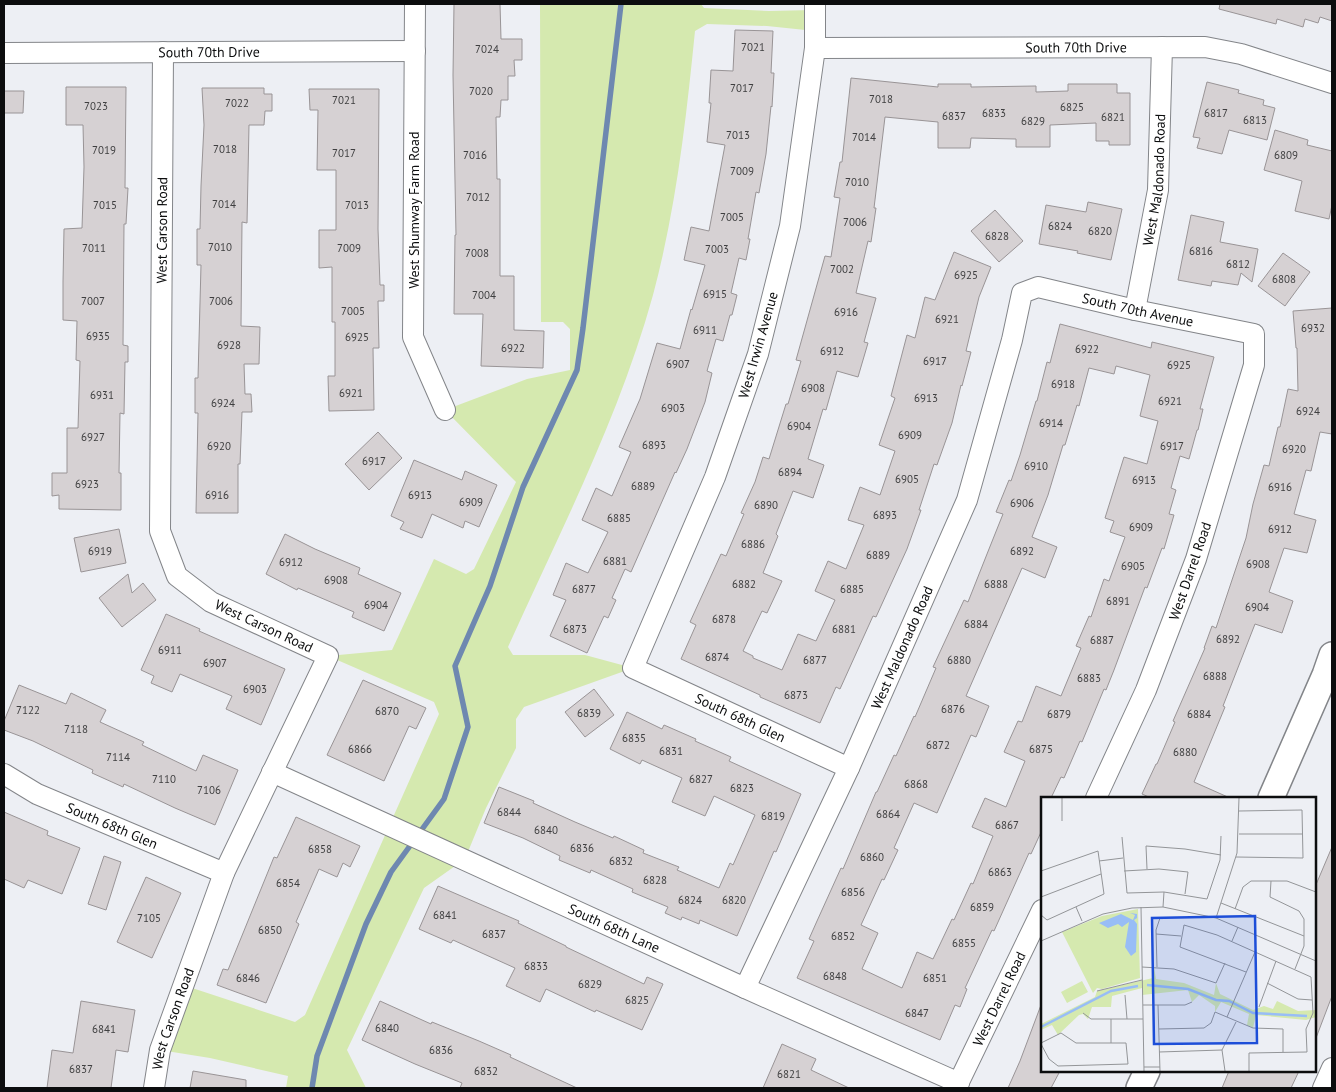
<svg xmlns="http://www.w3.org/2000/svg" width="1336" height="1092" font-family="'PT Sans',sans-serif">
<style>
.green{fill:#d5e9af}
.lines{fill:none;stroke-linecap:round;stroke-linejoin:round}
.stream{stroke:#6e88b0;stroke-width:5.5}
.building{fill:#d6d1d3;stroke:#999496;fill-rule:evenodd}
.minor-casing{stroke:#838589;stroke-width:22}
.tertiary-casing{stroke:#838589;stroke-width:28}
.minor{stroke:#fff;stroke-width:20}
.tertiary{stroke:#fff;stroke-width:25}
.labels{text-anchor:middle;stroke-width:4;stroke-linejoin:round;paint-order:stroke}
.number-label{font-size:11px;fill:#3e3e3f}
.street-label{font-size:14px;fill:#0c0d0e;stroke:#fff}
.inset-river{fill:none;stroke:#98bdf6;stroke-width:2.5}
.inset-road{fill:none;stroke:#939598;stroke-width:1}
.view{fill:#1d4ed8;fill-opacity:0.15;stroke:#1d4ed8;stroke-width:2.5}
.inset-edge{fill:none;stroke:#0c0d0e;stroke-width:2.5}
</style>
<rect width="100%" height="100%" fill="#edeff4"/>
<path class="green" d="M540 4H701L704 8 769 11 814 10 815 31 767 26 707 24 695 31C686 121 676 209 653 295 619 418 560 532 508 647L513 655H585L633 668 524 707 516 719V748L486 808 465 859 424 888 347 1050 366 1088H286L288 1076 210 1058 160 1050 183 985 295 1022 305 1015 439 714 434 702 328 656 392 650 434 559 466 574 474 569 516 482 445 410 527 379 570 370V329L563 322H541Z"/>
<g class="lines">
<polyline class="stream" points="312,1088 317,1056 366,924 391,872 444,799 468,727 455,666 490,586 523,487 577,370 583,328 621,4"/>
</g>
<g class="building">
<polygon points="454,4 500,4 501,39 522,39 522,60 514,60 515,76 508,76 508,100 501,100 500,117 496,117 497,179 500,179 500,276 514,276 514,330 544,331 543,368 481,366 483,314 454,314 455,235 456,235 453,75"/>
<polygon points="1220,4 1332,4 1332,21 1320,17 1318,23 1305,19 1303,27 1277,19 1276,24 1219,9"/>
<polygon points="735,30 773,31 771,73 774,73 772,107 771,106 766,154 759,193 756,192 748,239 750,239 746,260 739,258 731,293 737,295 732,315 730,315 723,341 716,339 707,371 712,373 705,402 687,449 676,473 675,472 631,572 625,569 612,598 616,600 608,618 604,616 587,653 550,636 566,600 553,595 566,563 588,573 608,532 582,520 596,488 612,496 631,452 619,447 640,399 657,343 680,349 691,309 692,310 705,265 684,260 691,227 709,231 725,145 707,142 711,103 709,103 711,70 733,71"/>
<polygon points="851,78 938,87 938,84 971,84 971,87 1036,86 1036,92 1068,91 1068,84 1117,84 1117,93 1130,93 1130,145 1109,145 1109,141 1096,141 1096,123 1050,125 1050,147 1016,147 1016,139 971,138 970,148 938,148 938,122 885,117 874,208 876,208 871,242 868,241 856,293 876,298 864,342 868,343 858,377 837,371 826,410 823,409 808,459 824,465 813,498 793,491 776,534 778,536 763,573 782,581 767,613 762,611 743,651 753,656 753,658 782,670 798,634 816,641 835,600 815,591 828,561 846,569 864,525 848,520 860,487 880,495 895,451 879,445 895,398 891,396 907,335 915,338 925,297 935,300 954,252 991,267 979,297 966,351 971,352 962,386 961,385 952,423 937,465 934,464 919,510 921,510 907,549 876,617 873,616 840,689 836,687 820,723 760,697 760,695 681,659 696,625 690,622 721,554 726,556 744,514 741,513 755,482 763,457 769,459 786,404 788,404 801,361 796,360 825,256 831,257 840,198 834,197 840,162 842,162"/>
<polygon points="1207,82 1239,90 1238,93 1264,100 1263,105 1275,108 1267,140 1229,130 1222,154 1197,148 1200,138 1193,137"/>
<polygon points="66,87 126,87 125,188 128,188 126,224 124,224 123,345 128,346 128,362 125,362 124,414 120,413 119,473 121,473 121,510 59,509 59,495 52,496 52,473 67,473 67,428 78,428 80,361 76,360 77,321 63,320 63,282 64,229 82,228 84,167 83,125 66,125"/>
<polygon points="202,88 264,88 264,94 272,94 272,111 265,111 264,125 249,125 247,223 242,222 241,326 260,327 259,364 244,364 245,394 251,394 252,412 242,412 240,464 238,464 238,513 196,513 198,413 195,413 195,378 198,378 201,265 197,265 197,229 200,229 201,186 204,125"/>
<polygon points="309,89 379,89 378,229 380,285 384,285 384,301 378,301 379,348 373,348 374,410 329,411 328,376 335,376 335,322 332,322 332,267 319,268 319,230 336,230 336,170 317,170 318,110 310,110"/>
<polygon points="4,91 24,91 23,113 4,113"/>
<polygon points="1275,130 1308,140 1307,145 1332,151 1332,205 1329,219 1295,211 1302,181 1264,170"/>
<polygon points="1088,202 1122,209 1111,260 1077,253 1078,251 1039,244 1046,205 1086,212"/>
<polygon points="995,210 1023,241 999,262 971,231"/>
<polygon points="1191,215 1224,222 1220,242 1258,249 1252,282 1241,273 1238,285 1212,281 1211,286 1178,280"/>
<polygon points="1283,253 1310,272 1285,306 1258,286"/>
<polygon points="1332,308 1332,434 1320,432 1311,471 1306,470 1294,514 1316,520 1307,553 1284,548 1269,592 1293,601 1282,633 1255,624 1223,706 1225,707 1194,782 1230,798 1151,798 1142,794 1156,764 1157,764 1175,722 1173,721 1205,648 1204,648 1212,626 1216,628 1246,538 1253,504 1264,465 1269,466 1278,427 1280,427 1288,389 1298,391 1297,348 1296,348 1293,311"/>
<path d="M1060 324 1151 348 1152 342 1214 357 1200 409H1203L1198 430H1197L1189 459 1180 456 1171 488 1176 490 1169 514 1174 515 1164 549 1162 548 1147 588 1145 587 1114 670 1106 690 1104 689 1082 742 1080 741 1064 778 1061 777 1051 798H1042V830L1031 854 1029 853 994 931 992 930 965 988 967 989 960 1007 955 1005 940 1040 797 978 814 941 809 939 817 921 841 868 843 869 876 792H877L894 755 896 756 914 716 915 717 936 668 933 667 964 600 968 602 987 554 1003 514 996 512 1009 480 1011 481 1020 455 1036 401H1037L1047 362 1050 363ZM1116 366 1150 375 1140 416 1158 421 1147 464 1124 457 1105 518 1114 521 1110 532 1125 537 1109 581 1104 579 1091 617 1089 616 1076 646 1081 648 1061 696 1036 686 1022 722 1018 721 1004 752 1025 761 1006 807 985 798 972 827 993 836 973 884 971 883 954 920 952 919 933 959 917 952 902 988 862 969 878 933 861 925 882 879 884 880 898 850 894 848 914 803 937 813 971 735 976 737 989 706 966 696 1022 568 1045 578 1057 547 1032 537 1048 495 1063 445H1065L1077 405 1079 406 1089 368 1114 374Z"/>
<polygon points="378,432 402,458 369,490 345,464"/>
<polygon points="414,460 462,480 465,471 497,485 479,527 465,521 463,528 432,514 422,538 400,529 404,522 391,516"/>
<polygon points="119,529 126,563 81,572 74,538"/>
<polygon points="285,534 315,549 360,568 358,574 401,593 384,631 352,617 354,612 298,588 297,590 266,574"/>
<polygon points="128,574 132,593 143,583 156,600 122,627 99,598"/>
<polygon points="166,614 200,629 199,631 285,669 261,725 226,709 232,696 180,674 172,692 151,683 154,676 141,670"/>
<polygon points="363,680 426,708 416,729 409,726 384,781 327,755"/>
<polygon points="19,685 66,704 71,693 106,710 100,722 144,742 142,745 196,771 203,755 238,770 215,825 175,808 124,784 123,787 92,773 93,770 33,741 4,730 4,721"/>
<polygon points="594,689 614,715 585,737 565,712"/>
<polygon points="627,712 662,729 664,725 696,739 695,741 731,757 729,761 801,794 776,852 774,851 737,936 700,920 699,924 682,917 681,920 665,913 668,907 632,892 633,889 591,870 590,873 559,860 560,856 523,838 484,823 499,787 534,801 533,803 575,822 613,838 614,836 644,850 643,853 679,867 677,870 719,888 730,863 733,865 755,815 714,796 705,816 672,802 682,778 642,760 640,764 610,749"/>
<polygon points="4,812 48,831 47,835 80,848 62,894 28,880 24,888 4,879"/>
<polygon points="296,817 360,846 350,867 343,863 337,877 319,869 296,922 299,924 266,1003 217,985 223,969 228,970 274,857 277,858"/>
<polygon points="1332,847 1332,996 1316,1038 1315,887"/>
<polygon points="104,856 121,862 106,910 88,904"/>
<polygon points="146,877 181,893 152,958 117,942"/>
<polygon points="438,886 519,921 518,923 566,946 566,947 644,984 647,977 663,984 642,1030 596,1010 595,1012 546,989 540,1002 506,986 515,968 453,940 451,943 419,929"/>
<polygon points="81,1001 135,1010 128,1052 116,1050 111,1088 47,1088 52,1050 73,1053"/>
<polygon points="380,1001 431,1024 432,1022 479,1041 511,1055 510,1057 577,1088 460,1088 462,1083 415,1064 362,1040"/>
<polygon points="1041,1005 1042,1071 1060,1071 1051,1088 1008,1088 1020,1061"/>
<polygon points="782,1044 816,1059 811,1070 849,1088 763,1088"/>
<polygon points="193,1071 246,1080 246,1088 190,1088"/>
<polygon points="1229,1071 1299,1071 1291,1088 1222,1088"/>
</g>
<g class="lines">
<defs>
<g id="minor">
<polyline points="415,4 413,337 445,410"/>
<path id="s1" d="M815 4V48L790 226 758 354 715 477 633 668 849 768"/>
<path id="s2" d="M815 48 1205 47 1241 54 1332 83"/>
<path id="s3" d="M4 53 415 51"/>
<path id="s4" d="M1135 310 1158 190 1162 47"/>
<path id="s5" d="M272 772 745 988 959 1083"/>
<path id="s6" d="M4 774 37 794 224 873"/>
<path id="s7" d="M745 988 849 768 967 500 1012 340 1022 293 1038 287 1135 310 1254 334V365L1196 559 1146 690 1096 798"/>
<path id="s8" d="M154 1088 160 1050 224 873 328 656 211 602 177 576 160 531 163 52"/>
<path id="s9" d="M956 1088 1042 910"/>
<polyline points="1323,1088 1332,1068"/>
</g>
<g id="tertiary">
<polyline points="1271,798 1325,675 1332,655"/>
<polyline points="1139,1088 1147,1071"/>
</g>
</defs>
<use href="#minor" class="minor-casing"/>
<use href="#tertiary" class="tertiary-casing"/>
<use href="#minor" class="minor"/>
<use href="#tertiary" class="tertiary"/>
</g>
<g class="labels">
<g class="number-label">
<text x="753" y="51">7021</text>
<text x="487" y="53">7024</text>
<text x="742" y="92">7017</text>
<text x="481" y="95">7020</text>
<text x="881" y="103">7018</text>
<text x="344" y="104">7021</text>
<text x="237" y="107">7022</text>
<text x="96" y="110">7023</text>
<text x="1072" y="111">6825</text>
<text x="994" y="117">6833</text>
<text x="1216" y="117">6817</text>
<text x="954" y="120">6837</text>
<text x="1113" y="121">6821</text>
<text x="1255" y="124">6813</text>
<text x="1033" y="125">6829</text>
<text x="738" y="139">7013</text>
<text x="864" y="141">7014</text>
<text x="225" y="153">7018</text>
<text x="104" y="154">7019</text>
<text x="344" y="157">7017</text>
<text x="475" y="159">7016</text>
<text x="1286" y="159">6809</text>
<text x="742" y="175">7009</text>
<text x="857" y="186">7010</text>
<text x="478" y="201">7012</text>
<text x="224" y="208">7014</text>
<text x="105" y="209">7015</text>
<text x="357" y="209">7013</text>
<text x="732" y="221">7005</text>
<text x="855" y="226">7006</text>
<text x="1060" y="230">6824</text>
<text x="1100" y="235">6820</text>
<text x="997" y="240">6828</text>
<text x="220" y="251">7010</text>
<text x="94" y="252">7011</text>
<text x="349" y="252">7009</text>
<text x="717" y="253">7003</text>
<text x="1201" y="255">6816</text>
<text x="477" y="257">7008</text>
<text x="1238" y="268">6812</text>
<text x="842" y="273">7002</text>
<text x="966" y="279">6925</text>
<text x="1284" y="283">6808</text>
<text x="715" y="298">6915</text>
<text x="484" y="299">7004</text>
<text x="93" y="305">7007</text>
<text x="221" y="305">7006</text>
<text x="353" y="315">7005</text>
<text x="846" y="316">6916</text>
<text x="947" y="323">6921</text>
<text x="1313" y="332">6932</text>
<text x="705" y="334">6911</text>
<text x="98" y="340">6935</text>
<text x="357" y="341">6925</text>
<text x="229" y="349">6928</text>
<text x="513" y="352">6922</text>
<text x="1087" y="353">6922</text>
<text x="832" y="355">6912</text>
<text x="935" y="365">6917</text>
<text x="678" y="368">6907</text>
<text x="1179" y="369">6925</text>
<text x="1063" y="388">6918</text>
<text x="813" y="392">6908</text>
<text x="351" y="397">6921</text>
<text x="102" y="399">6931</text>
<text x="926" y="402">6913</text>
<text x="1170" y="405">6921</text>
<text x="223" y="407">6924</text>
<text x="673" y="412">6903</text>
<text x="1308" y="415">6924</text>
<text x="1051" y="427">6914</text>
<text x="799" y="430">6904</text>
<text x="910" y="439">6909</text>
<text x="93" y="441">6927</text>
<text x="654" y="449">6893</text>
<text x="219" y="450">6920</text>
<text x="1172" y="450">6917</text>
<text x="1294" y="453">6920</text>
<text x="374" y="465">6917</text>
<text x="1036" y="470">6910</text>
<text x="790" y="476">6894</text>
<text x="907" y="483">6905</text>
<text x="1144" y="484">6913</text>
<text x="87" y="488">6923</text>
<text x="643" y="490">6889</text>
<text x="1280" y="491">6916</text>
<text x="217" y="499">6916</text>
<text x="420" y="499">6913</text>
<text x="471" y="506">6909</text>
<text x="1022" y="507">6906</text>
<text x="766" y="509">6890</text>
<text x="885" y="519">6893</text>
<text x="619" y="522">6885</text>
<text x="1141" y="531">6909</text>
<text x="1280" y="533">6912</text>
<text x="753" y="548">6886</text>
<text x="100" y="555">6919</text>
<text x="1022" y="555">6892</text>
<text x="878" y="559">6889</text>
<text x="615" y="565">6881</text>
<text x="291" y="566">6912</text>
<text x="1258" y="568">6908</text>
<text x="1133" y="570">6905</text>
<text x="336" y="584">6908</text>
<text x="744" y="588">6882</text>
<text x="996" y="588">6888</text>
<text x="584" y="593">6877</text>
<text x="852" y="593">6885</text>
<text x="1118" y="605">6891</text>
<text x="376" y="609">6904</text>
<text x="1257" y="611">6904</text>
<text x="724" y="623">6878</text>
<text x="976" y="628">6884</text>
<text x="575" y="633">6873</text>
<text x="844" y="633">6881</text>
<text x="1228" y="643">6892</text>
<text x="1102" y="644">6887</text>
<text x="170" y="654">6911</text>
<text x="717" y="661">6874</text>
<text x="815" y="664">6877</text>
<text x="959" y="664">6880</text>
<text x="215" y="667">6907</text>
<text x="1215" y="680">6888</text>
<text x="1089" y="682">6883</text>
<text x="255" y="693">6903</text>
<text x="796" y="699">6873</text>
<text x="953" y="713">6876</text>
<text x="28" y="714">7122</text>
<text x="387" y="715">6870</text>
<text x="589" y="717">6839</text>
<text x="1059" y="718">6879</text>
<text x="1199" y="718">6884</text>
<text x="76" y="733">7118</text>
<text x="634" y="742">6835</text>
<text x="938" y="749">6872</text>
<text x="360" y="753">6866</text>
<text x="1041" y="753">6875</text>
<text x="671" y="755">6831</text>
<text x="1185" y="756">6880</text>
<text x="118" y="761">7114</text>
<text x="164" y="783">7110</text>
<text x="701" y="783">6827</text>
<text x="916" y="788">6868</text>
<text x="742" y="792">6823</text>
<text x="209" y="794">7106</text>
<text x="509" y="816">6844</text>
<text x="888" y="818">6864</text>
<text x="773" y="820">6819</text>
<text x="1007" y="829">6867</text>
<text x="546" y="834">6840</text>
<text x="582" y="852">6836</text>
<text x="320" y="853">6858</text>
<text x="872" y="861">6860</text>
<text x="621" y="865">6832</text>
<text x="1000" y="876">6863</text>
<text x="655" y="884">6828</text>
<text x="288" y="887">6854</text>
<text x="853" y="896">6856</text>
<text x="690" y="904">6824</text>
<text x="734" y="904">6820</text>
<text x="982" y="911">6859</text>
<text x="445" y="919">6841</text>
<text x="149" y="922">7105</text>
<text x="270" y="934">6850</text>
<text x="494" y="938">6837</text>
<text x="843" y="940">6852</text>
<text x="964" y="947">6855</text>
<text x="536" y="970">6833</text>
<text x="835" y="980">6848</text>
<text x="248" y="982">6846</text>
<text x="935" y="982">6851</text>
<text x="590" y="988">6829</text>
<text x="637" y="1004">6825</text>
<text x="917" y="1017">6847</text>
<text x="387" y="1032">6840</text>
<text x="104" y="1033">6841</text>
<text x="441" y="1054">6836</text>
<text x="81" y="1073">6837</text>
<text x="486" y="1075">6832</text>
<text x="789" y="1078">6821</text>
</g>
<g class="street-label">
<text dy="5" stroke="none"><textPath href="#s2" startOffset="261">South 70th Drive</textPath></text>
<text dy="5" stroke="none"><textPath href="#s3" startOffset="205">South 70th Drive</textPath></text>
<text dy="5" stroke="none"><textPath href="#s4" startOffset="132">West Maldonado Road</textPath></text>
<text transform="translate(414 210) rotate(-90)" y="5">West Shumway Farm Road</text>
<text dy="5" stroke="none"><textPath href="#s8" startOffset="988">West Carson Road</textPath></text>
<text dy="5" stroke="none"><textPath href="#s7" startOffset="870">South 70th Avenue</textPath></text>
<text transform="translate(758 345) rotate(-74)" y="5">West Irwin Avenue</text>
<text transform="translate(1190 571) rotate(-71)" y="5">West Darrel Road</text>
<text transform="translate(264 626) rotate(25)" y="5">West Carson Road</text>
<text dy="5" stroke="none"><textPath href="#s7" startOffset="375">West Maldonado Road</textPath></text>
<text dy="5" stroke="none"><textPath href="#s1" startOffset="812">South 68th Glen</textPath></text>
<text dy="5" stroke="none"><textPath href="#s6" startOffset="120">South 68th Glen</textPath></text>
<text dy="5" stroke="none"><textPath href="#s5" startOffset="376">South 68th Lane</textPath></text>
<text dy="5" stroke="none"><textPath href="#s9" startOffset="99">West Darrel Road</textPath></text>
<text dy="5" stroke="none"><textPath href="#s8" startOffset="72">West Carson Road</textPath></text>
</g>
</g>
<g transform="translate(1041 797)">
<rect width="275" height="275" fill="#edeff4"/>
<path d="M97 112 99 181 61 192 56 191 52 196 21 135 61 119ZM113 170 115 182 143 186 173 198 175 186 179 197 212 213 223 209 232 212 236 204 257 214 275 213V220L265 223 215 218 212 231 206 228 208 217 180 205 174 215V209L158 198 151 205 147 193 101 198V191L71 199 70 210H51L47 222 42 217 38 218 17 238 11 228 0 233V227L54 200 56 194 112 181ZM41 184 47 195 26 206 20 195Z" fill="#d5e9af"/>
<path d="M89 116 96 117V121L93 123 96 127 95 155 90 159 84 150 88 125 81 130 77 127 67 131 58 126 80 117 92 123 94 118Z" fill="#98bdf6"/>
<path class="inset-river" d="M106 188 147 192 175 203 188 204 212 216 266 219M0 230 70 194 97 189"/>
<path class="inset-road" d="M21 24V1M198 37H262M81 40 86 96 123 95 166 102 179 63 180 39M195 60 262 61 261 13 198 14M58 64 82 61M106 72 105 49 144 52 180 58M0 74 57 54 63 97 6 123 0 118M83 74 118 72 147 75 144 97M230 84 229 100 258 114 263 122V149L254 172M0 100 60 77M180 106 263 139M35 110 41 124M100 110 103 274M122 110 123 95M194 112 202 90 210 84H246L275 95M175 121 196 56 198 1M115 137 140 139M0 144 62 117 91 111 122 110 175 121 275 164M191 144 197 130M101 170 133 172 175 186 184 166M116 170 115 133 119 121M205 175 139 150 143 128 176 138 270 180 272 216 265 232 266 255 208 256V274M226 186 257 202 271 203M56 194 101 183M84 198 86 222M102 208H144L151 205M117 208 119 274M218 210 235 164M42 216 50 222H102M186 220 214 155M70 222V246M118 232 163 231 170 226 174 215 212 231 242 232V255M0 246 20 236 35 246H85L87 267 17 269 8 262 0 247M118 255 181 253M103 270H119M184 274 181 253 195 225"/>
<path class="view" d="M214 119 216 246 113 247 111 121Z"/>
<rect width="275" height="275" class="inset-edge"/>
</g>
<rect width="1336" height="1092" fill="none" stroke="#0c0d0e" stroke-width="10"/>
</svg>
